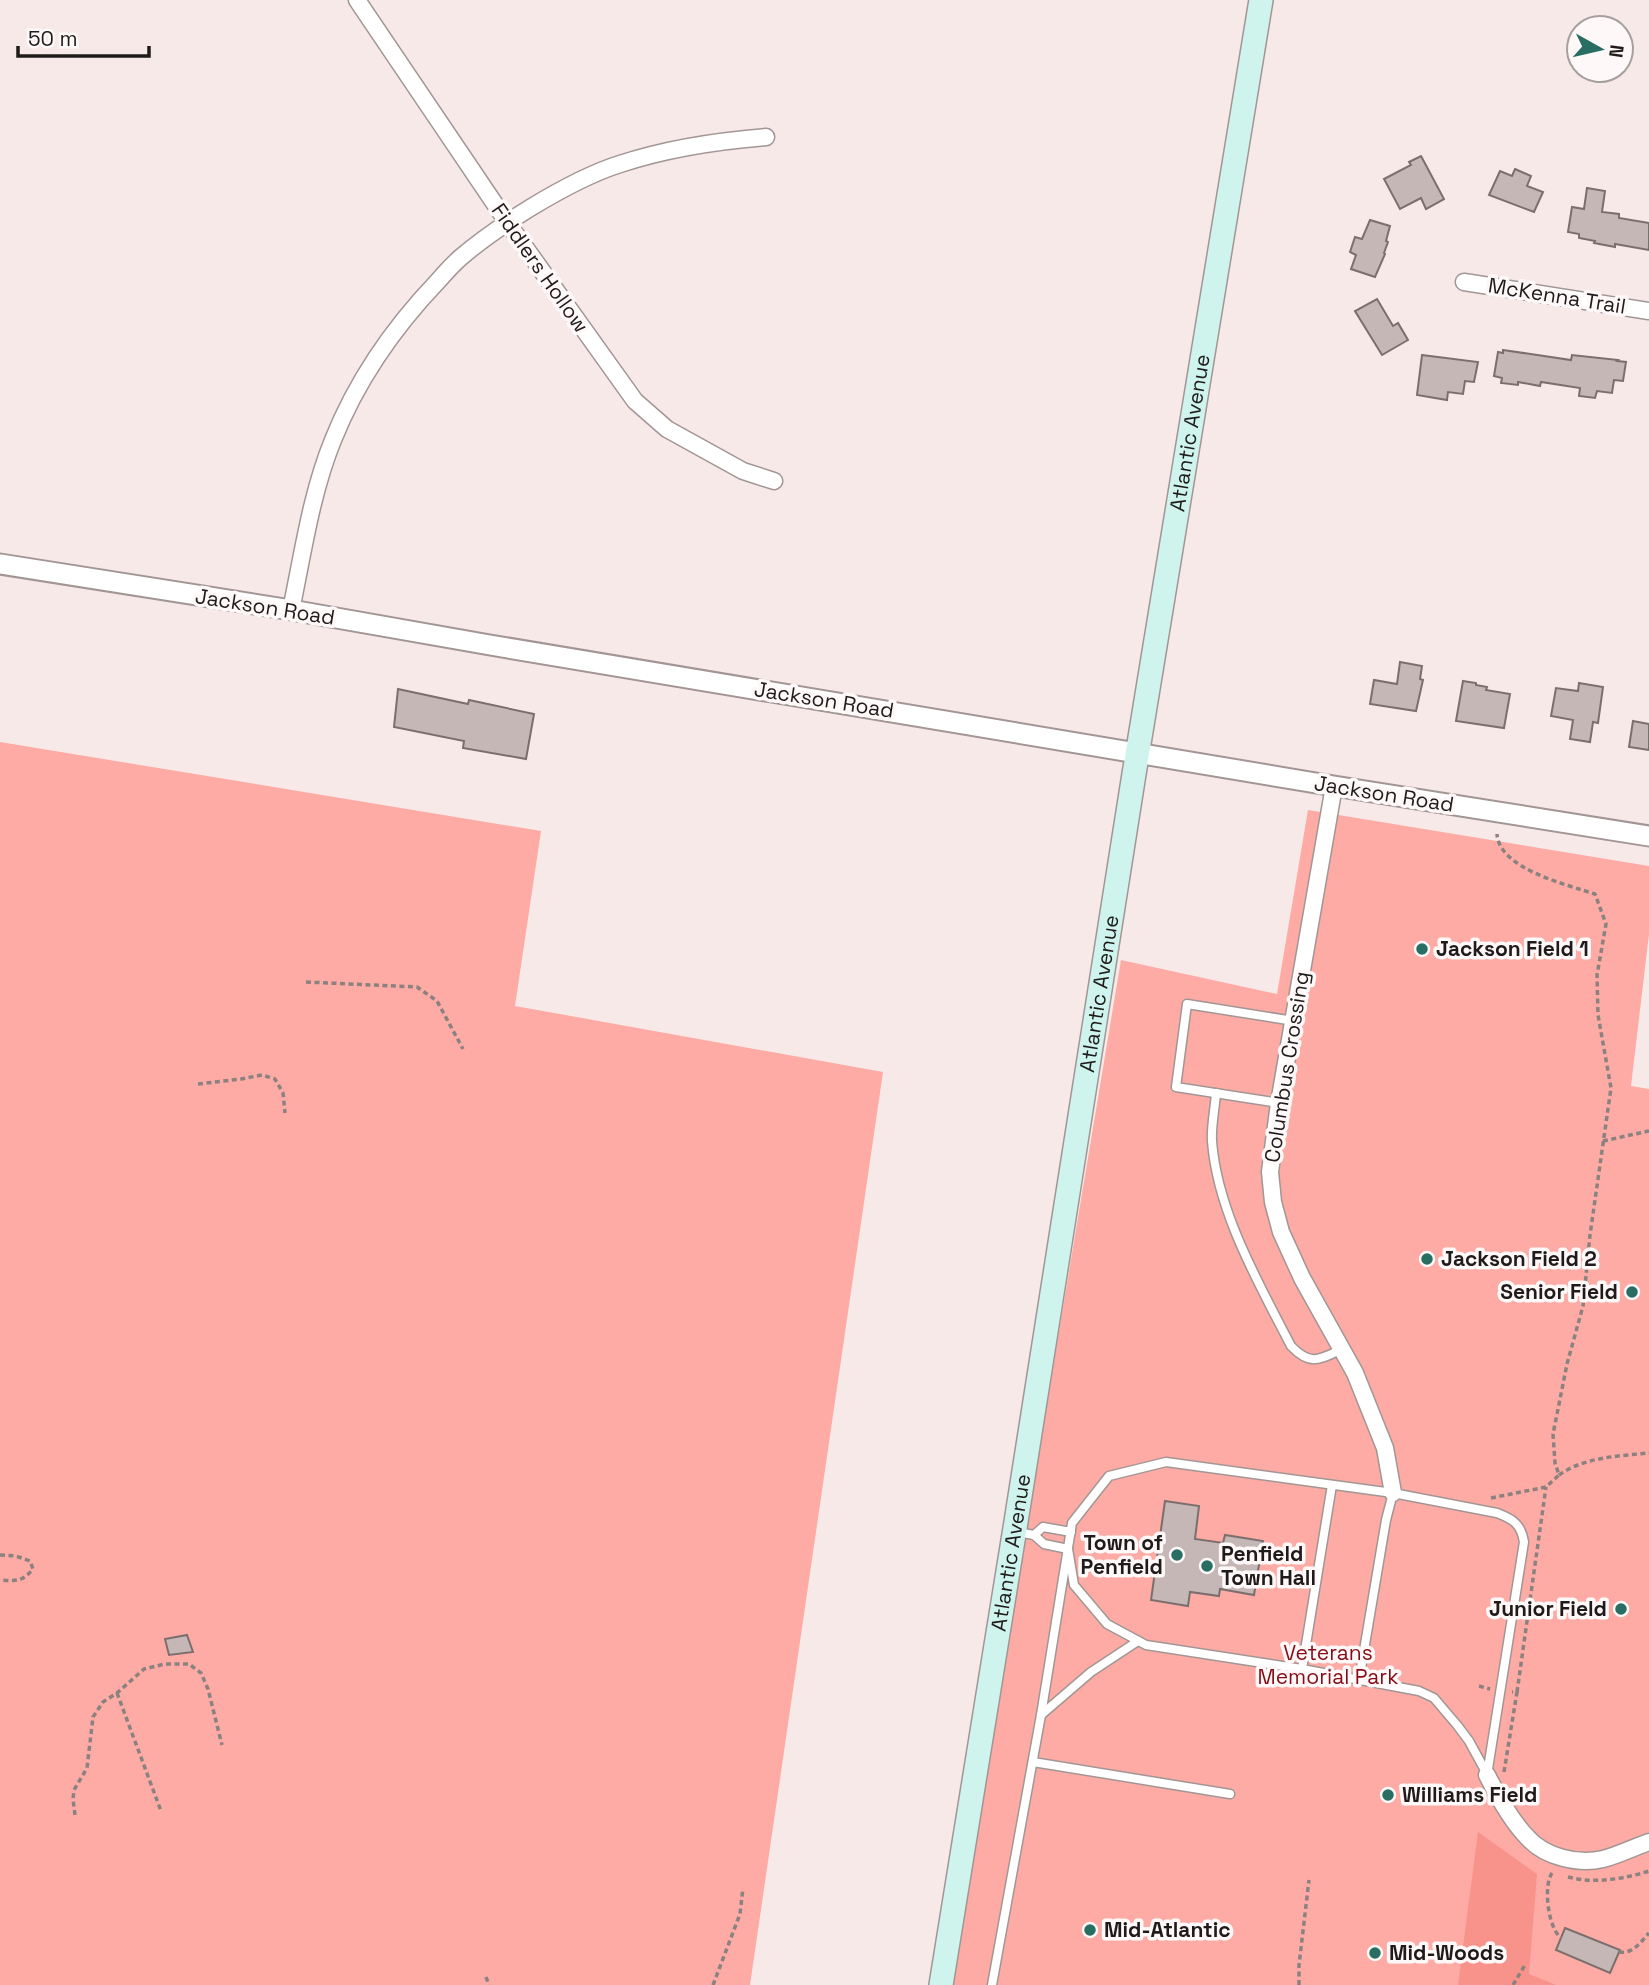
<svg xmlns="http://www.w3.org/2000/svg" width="1649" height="1985" font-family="'Space Grotesk',sans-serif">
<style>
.green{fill:#fdaba4}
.forest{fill:#f8938c}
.building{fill:#c5b7b6;stroke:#7b6f6e;stroke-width:2}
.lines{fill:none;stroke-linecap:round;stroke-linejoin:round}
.service-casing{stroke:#a29694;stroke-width:11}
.minor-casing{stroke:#a29694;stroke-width:19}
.tertiary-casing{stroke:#a29694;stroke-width:23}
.secondary-casing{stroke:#a29694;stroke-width:26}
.path{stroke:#8b8280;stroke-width:3.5;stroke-dasharray:5 3.5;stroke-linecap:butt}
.service{stroke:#fff;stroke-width:8}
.minor{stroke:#fff;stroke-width:16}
.tertiary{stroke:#fff;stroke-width:19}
.secondary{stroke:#cff3ed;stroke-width:23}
.poi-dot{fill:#286e63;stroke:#fef8f8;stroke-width:2.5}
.labels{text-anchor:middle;stroke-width:7;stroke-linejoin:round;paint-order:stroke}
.street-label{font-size:21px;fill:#1f1b1a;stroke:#fef8f8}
.poi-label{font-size:21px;font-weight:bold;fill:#1f1b1a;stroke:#fef8f8;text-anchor:start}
.park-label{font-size:21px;fill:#860c17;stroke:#fef8f8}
</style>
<rect width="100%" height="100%" fill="#f7e9e7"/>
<g class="green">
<polygon points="0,742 541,831 515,1006 883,1072 750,1985 0,1985"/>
<polygon points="1308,810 1649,866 1649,934 1631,1086 1649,1089 1649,1985 950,1985 1121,960 1277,994"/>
</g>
<polygon class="forest" points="1478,1832 1537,1874 1529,1974 1556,1985 1458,1985"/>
<g class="building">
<polygon points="1421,156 1444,199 1426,209 1421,198 1400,209 1384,179 1411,165 1409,162"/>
<polygon points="1515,169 1531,176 1527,186 1543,192 1534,212 1489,195 1500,171 1512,176"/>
<polygon points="1587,188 1605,191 1602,212 1619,214 1619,218 1649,223 1649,250 1615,244 1615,247 1594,243 1595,241 1579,238 1579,234 1568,232 1572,207 1584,209"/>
<polygon points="1370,220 1390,226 1386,241 1388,242 1384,253 1385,254 1375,277 1351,269 1356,255 1350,252 1355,237 1362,239"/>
<polygon points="1377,299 1393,326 1398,323 1408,340 1382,355 1355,311"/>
<polygon points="1503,350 1571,360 1572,355 1618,360 1617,361 1626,362 1623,381 1614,380 1612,393 1597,391 1595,398 1579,396 1580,388 1541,382 1540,386 1518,382 1518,385 1501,383 1502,378 1494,376 1498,352 1503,353"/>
<polygon points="1422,355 1478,362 1474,382 1465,381 1463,394 1448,392 1447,400 1417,395"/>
<polygon points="1400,662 1422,666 1420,679 1423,680 1416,711 1370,704 1374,680 1397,684"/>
<polygon points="1463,681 1476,683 1476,685 1487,687 1486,690 1510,694 1504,728 1456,721"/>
<polygon points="1579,683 1603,687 1598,723 1593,722 1590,742 1570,739 1573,720 1551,716 1556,688 1578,691"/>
<polygon points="398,689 468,704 469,700 534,714 526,759 463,748 464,741 394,727"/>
<polygon points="1633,721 1649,724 1649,750 1629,747"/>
<polygon points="1165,1501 1199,1506 1195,1539 1223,1543 1225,1535 1263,1541 1254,1595 1220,1589 1219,1596 1190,1592 1188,1606 1151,1600"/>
<polygon points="187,1635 193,1652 169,1655 165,1639"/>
<polygon points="1565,1928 1620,1950 1610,1973 1556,1950"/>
</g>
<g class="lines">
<defs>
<g id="service">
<path d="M1216 1093C1215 1108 1211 1126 1212 1141 1217 1211 1259 1284 1291 1346 1310 1366 1319 1360 1342 1349"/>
<polyline points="1279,1103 1176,1087 1187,1004 1294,1021"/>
<polyline points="1017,1532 1034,1535 1044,1544 1068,1549 1074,1585 1107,1624 1146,1645 1302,1669 1332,1485"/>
<polyline points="1034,1535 1043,1527 1071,1532"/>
<polyline points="1302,1669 1419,1691 1434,1698 1457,1725 1469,1741 1487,1774"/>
<polyline points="1359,1680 1386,1520 1393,1493"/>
<polyline points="1041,1715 1091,1672 1138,1641"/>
<polyline points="1033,1762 1230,1794"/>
<path d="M992 1985 1041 1715 1072 1523 1109 1476 1166 1462 1393 1493 1497 1513C1513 1519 1521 1524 1524 1542L1487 1775"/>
</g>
<g id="minor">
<polyline points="357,0 507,222 635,401 667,429 743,471 774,481"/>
<polyline points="1464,282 1649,311"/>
<path d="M291 610C303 553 311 494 333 440 357 380 394 327 438 281 445 273 452 265 460 258 482 239 506 223 530 208 558 191 588 174 620 164 668 148 716 141 766 137"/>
<polyline points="1334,786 1279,1103 1270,1172 1273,1202 1281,1232 1302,1278 1355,1373 1385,1448 1393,1493"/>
<path d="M1487 1775C1498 1797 1511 1821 1528 1838 1545 1857 1579 1865 1603 1859 1619 1855 1634 1847 1649 1842"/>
</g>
<polyline id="tertiary" points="0,564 291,610 490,645 1334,786 1649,836"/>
<g id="secondary">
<path id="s1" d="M941 1985 1015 1528 1134 774 1261 0"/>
</g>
</defs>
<use href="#service" class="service-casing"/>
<use href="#minor" class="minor-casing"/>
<use href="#tertiary" class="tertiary-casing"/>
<use href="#secondary" class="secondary-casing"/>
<g class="path">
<polyline points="306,982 417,987 437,1001 463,1049"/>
<polyline points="198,1084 241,1079 262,1075 275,1079 283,1093 285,1113"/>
<polyline points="1603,1141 1649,1131"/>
<path d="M1559 1475C1584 1457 1619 1456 1649 1453"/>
<path d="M1491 1498 1546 1487 1559 1475 1555 1463 1553 1434 1567 1364 1583 1306 1590 1235 1611 1088 1598 1015 1597 975 1606 924 1595 894C1568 885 1499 869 1497 834"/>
<path d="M0 1555 16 1556 30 1561 33 1569C22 1582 16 1581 0 1580"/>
<polyline points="1479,1686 1490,1689"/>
<polyline points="1517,1692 1546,1487"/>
<polyline points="117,1693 161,1811"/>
<polyline points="1504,1772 1517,1692 1512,1692"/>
<polyline points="75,1815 73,1799 74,1790 87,1768 93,1717 103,1702 117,1693 144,1669 165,1664 189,1664 201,1673 208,1689 222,1745"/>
<path d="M1552 1873C1543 1886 1548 1928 1561 1938"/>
<path d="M1568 1877C1594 1884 1624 1879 1649 1871"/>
<path d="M1619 1952C1633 1954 1640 1943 1649 1933"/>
<polyline points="486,1977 489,1985"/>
<polyline points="713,1985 740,1914 743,1888"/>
<polyline points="1299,1985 1299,1965 1309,1880"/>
<polyline points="1513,1985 1525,1965"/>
</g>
<use href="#service" class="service"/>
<use href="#minor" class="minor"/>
<use href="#tertiary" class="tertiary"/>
<use href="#secondary" class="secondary"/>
</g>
<g class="poi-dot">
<circle cx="1422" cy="949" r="7"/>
<circle cx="1427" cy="1259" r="7"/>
<circle cx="1632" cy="1292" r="7"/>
<circle cx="1177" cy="1555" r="7"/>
<circle cx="1207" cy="1566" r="7"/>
<circle cx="1621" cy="1609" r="7"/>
<circle cx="1388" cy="1795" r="7"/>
<circle cx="1090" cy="1930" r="7"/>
<circle cx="1375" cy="1953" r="7"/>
</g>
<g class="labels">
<g class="street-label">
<text transform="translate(540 268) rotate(55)" y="7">Fiddlers Hollow</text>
<text transform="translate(1557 296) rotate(9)" y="7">McKenna Trail</text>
<text dy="7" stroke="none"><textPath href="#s1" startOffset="1572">Atlantic Avenue</textPath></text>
<text transform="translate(265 607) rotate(9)" y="7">Jackson Road</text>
<text transform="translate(824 700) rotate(9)" y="7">Jackson Road</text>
<text transform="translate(1384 794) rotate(9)" y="7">Jackson Road</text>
<text dy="7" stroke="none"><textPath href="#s1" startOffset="1004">Atlantic Avenue</textPath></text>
<text transform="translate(1287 1067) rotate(-81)" y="7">Columbus Crossing</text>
<text dy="7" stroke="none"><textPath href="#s1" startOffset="438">Atlantic Avenue</textPath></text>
</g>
<g class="poi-label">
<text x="1436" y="956">Jackson Field 1</text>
<text x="1441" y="1266">Jackson Field 2</text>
<text x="1618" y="1299" text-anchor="end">Senior Field</text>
<text x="1163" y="1550" text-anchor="end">Town of<tspan x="1163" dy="24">Penfield</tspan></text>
<text x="1221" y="1561">Penfield<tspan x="1221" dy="24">Town Hall</tspan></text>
<text x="1607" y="1616" text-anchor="end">Junior Field</text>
<text x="1402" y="1802">Williams Field</text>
<text x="1104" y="1937">Mid-Atlantic</text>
<text x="1389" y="1960">Mid-Woods</text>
</g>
<g class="park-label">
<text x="1328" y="1660">Veterans<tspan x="1328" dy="24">Memorial Park</tspan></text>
</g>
</g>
<g transform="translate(1600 49) rotate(98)"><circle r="33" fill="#fef8f8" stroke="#a5a09f" stroke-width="2"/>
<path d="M0-5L12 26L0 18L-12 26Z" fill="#286e63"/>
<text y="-10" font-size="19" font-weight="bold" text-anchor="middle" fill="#1f1b1a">N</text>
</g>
<path d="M18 46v10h131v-10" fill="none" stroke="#1f1b1a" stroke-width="3.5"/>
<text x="28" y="46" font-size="21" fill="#1f1b1a" stroke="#fef8f8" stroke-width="5" paint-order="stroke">50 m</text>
</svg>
